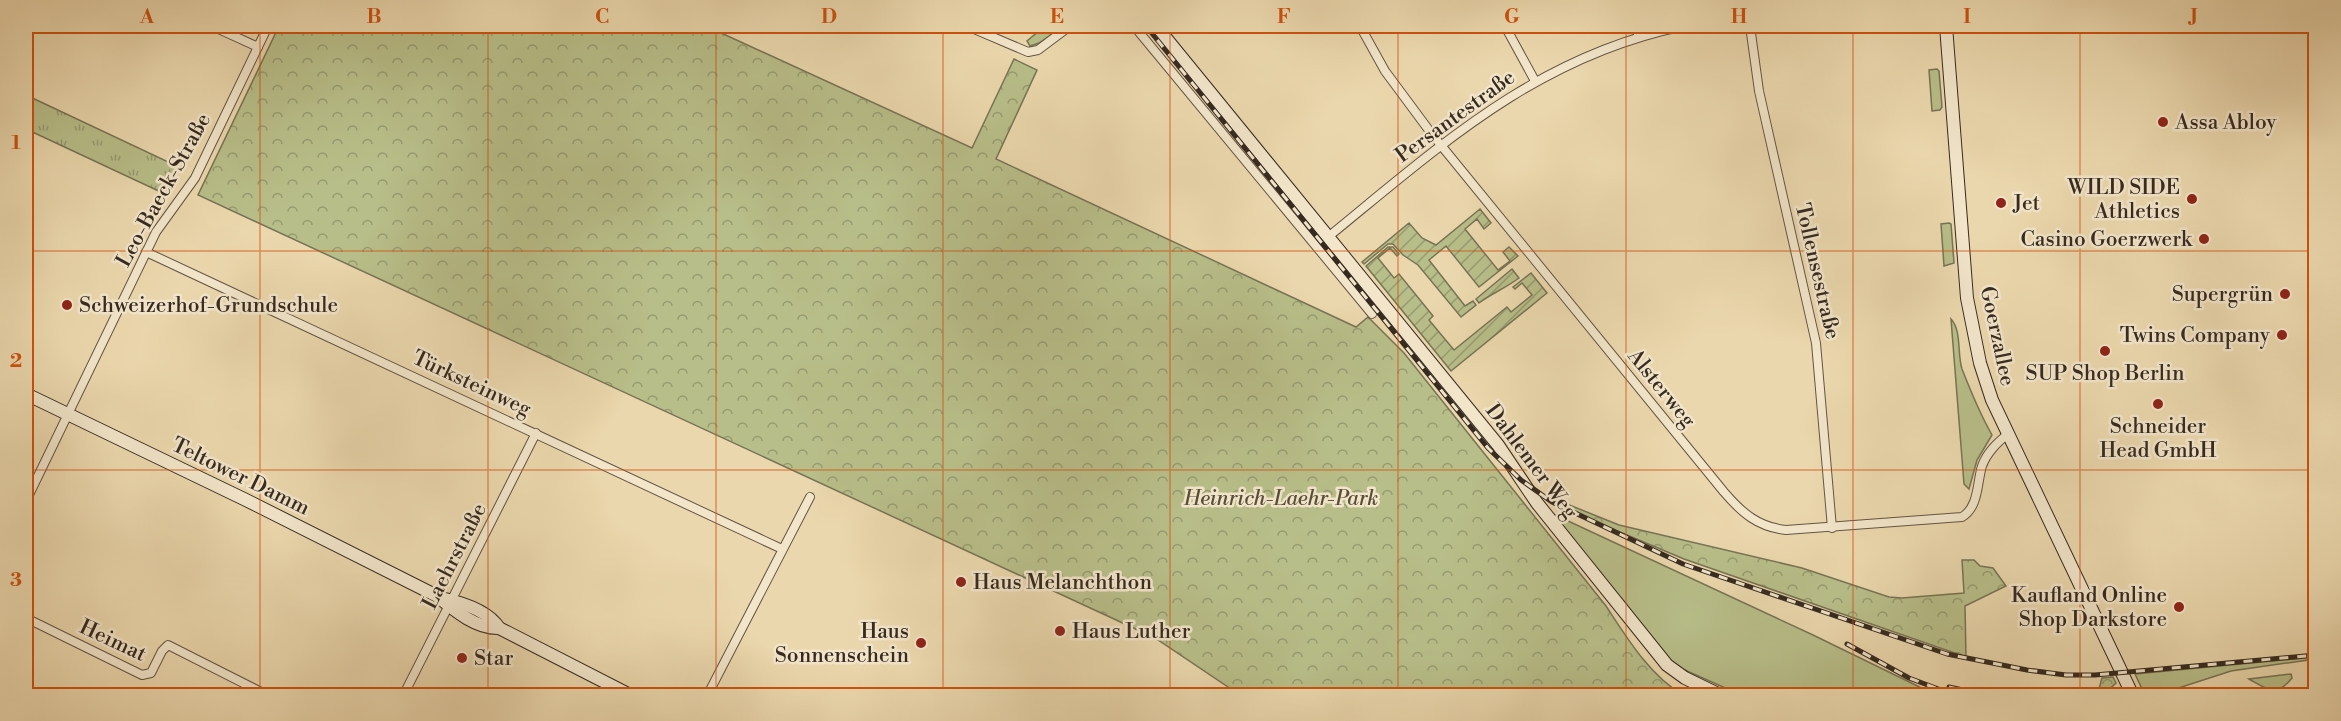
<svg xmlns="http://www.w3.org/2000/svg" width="2341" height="721" font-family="'Libre Bodoni',serif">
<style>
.grass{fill:#b8be89;stroke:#777454;stroke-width:1.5}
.forest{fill:url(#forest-crowns);stroke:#777454;stroke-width:1.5}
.park{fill:url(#park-tufts);stroke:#777454;stroke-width:1.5}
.garden{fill:url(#garden-furrows);stroke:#777454;stroke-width:1.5}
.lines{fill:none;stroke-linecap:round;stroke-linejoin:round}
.minor-casing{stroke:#635543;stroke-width:10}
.secondary-casing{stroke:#362a20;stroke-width:14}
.minor{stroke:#f2e5ca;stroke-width:8}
.secondary{stroke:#f2e5ca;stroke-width:12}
.rail-casing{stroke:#362a20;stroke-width:5}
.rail{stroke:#f2e5ca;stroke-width:3;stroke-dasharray:9;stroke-linecap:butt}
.grid{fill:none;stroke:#cd520f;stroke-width:1.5;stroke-opacity:0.55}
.poi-dot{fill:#8f2418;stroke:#f2e5ca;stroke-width:2}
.labels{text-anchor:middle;stroke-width:5;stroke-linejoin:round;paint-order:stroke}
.street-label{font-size:21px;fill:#362a20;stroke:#f2e5ca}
.poi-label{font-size:21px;fill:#362a20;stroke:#f2e5ca;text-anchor:start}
.park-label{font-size:21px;font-style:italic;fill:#564f3a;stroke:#f2e5ca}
.neatline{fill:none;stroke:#cd520f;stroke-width:2}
.grid-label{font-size:20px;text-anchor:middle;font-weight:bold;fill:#cd520f}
</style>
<defs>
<pattern id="forest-crowns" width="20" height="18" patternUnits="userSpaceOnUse" patternTransform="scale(1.5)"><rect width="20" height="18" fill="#b8be89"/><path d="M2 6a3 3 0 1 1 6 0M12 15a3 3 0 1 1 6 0" fill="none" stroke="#969b70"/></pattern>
<pattern id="park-tufts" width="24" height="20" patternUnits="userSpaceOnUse" patternTransform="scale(1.5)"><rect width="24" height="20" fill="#b8be89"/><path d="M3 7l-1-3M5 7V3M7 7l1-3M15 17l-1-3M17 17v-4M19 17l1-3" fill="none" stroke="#969b70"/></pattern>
<pattern id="garden-furrows" width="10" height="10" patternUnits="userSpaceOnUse" patternTransform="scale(1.5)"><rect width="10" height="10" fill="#b8be89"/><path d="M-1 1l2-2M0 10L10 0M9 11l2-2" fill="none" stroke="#969b70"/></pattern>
</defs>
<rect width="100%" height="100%" fill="#ebd7ad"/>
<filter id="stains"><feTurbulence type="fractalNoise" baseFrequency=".00333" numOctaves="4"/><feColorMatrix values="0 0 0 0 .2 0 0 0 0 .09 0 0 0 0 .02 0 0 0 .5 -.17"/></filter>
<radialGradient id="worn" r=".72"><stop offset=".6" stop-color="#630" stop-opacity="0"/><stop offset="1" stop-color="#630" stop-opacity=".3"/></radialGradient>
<g class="grass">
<polygon points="1045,26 1049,26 1055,32 1039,43 1030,46 1027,41"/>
<polygon points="1937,69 1939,71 1942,107 1940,110 1932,111 1929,70"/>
<polygon points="1949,223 1951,224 1954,263 1944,266 1941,224"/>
<path d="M1951 319C1962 331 1957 354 1962 369 1971 392 1980 414 1992 435L1977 460 1969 489 1964 484Z"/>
<polygon points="1553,514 1813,635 1936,695 1741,695 1678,667 1672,663"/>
<polygon points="2315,657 2315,659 2231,671 2157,695 2143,691 2135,674"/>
<path d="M2291 674 2292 678C2276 698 2267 689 2249 679Z"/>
</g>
<g class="forest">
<path d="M279 26H706L972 148 1014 59 1037 70 996 159 1356 327 1368 317 1404 353 1606 606C1627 638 1650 676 1683 695H1240L1155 638 198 195Z"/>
<polygon points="1557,500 1619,525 1802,568 1889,597 1902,598 1964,593 1962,560 1974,560 1980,566 1993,568 2006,586 1965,606 1966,657 1684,559 1577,514 1557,502"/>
<polygon points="2113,677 2116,683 2103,695 2076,695 2078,690 2099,689 2102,678"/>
</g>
<polygon class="park" points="26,95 179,167 165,194 26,129"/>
<g class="garden">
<polygon points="1480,209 1491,223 1484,229 1477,219 1465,229 1498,270 1510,261 1503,252 1509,247 1518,256 1479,287 1446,246 1429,260 1465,306 1473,301 1476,305 1461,317 1418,265 1403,255 1393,244 1388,244 1364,264 1362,262 1409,223 1422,238 1436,245"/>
<polygon points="1388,247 1393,247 1399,254 1397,256 1390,248 1378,258 1394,278 1399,274 1433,316 1429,320 1454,350 1507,307 1511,312 1532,295 1522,283 1515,289 1513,287 1531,273 1547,293 1451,371 1366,266"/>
<path d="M1512 269 1519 278C1506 288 1492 293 1479 303L1476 299Z"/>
</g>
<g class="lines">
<defs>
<g id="minor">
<polyline points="212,26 258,47"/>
<polyline points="967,26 1028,52 1038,50 1070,26"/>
<polyline points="1134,26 1372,314"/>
<path d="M1360 26 1385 71 1431 133 1724 492C1742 513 1758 527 1786 530L1962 517C1979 507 1977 482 1982 466 1987 452 1998 442 2009 433"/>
<polyline points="1505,26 1535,81"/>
<polyline points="1635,26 1639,37"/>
<polyline points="1750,26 1759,91 1816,343 1832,528"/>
<path d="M1328 237C1441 145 1537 56 1684 26"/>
<polyline points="146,252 782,549"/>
<polyline points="26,501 156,232 195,178 268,26"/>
<polyline points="26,618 142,675 151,673 162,651 168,645 269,696"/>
<polyline points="403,696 536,433"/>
<polyline points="707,696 810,497"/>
</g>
<g id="secondary">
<polyline points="1156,26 1498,445 1537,503 1667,665 1685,678 1722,696"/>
<polyline points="1946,26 1967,298 1980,363 1992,400 2133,696"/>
<path d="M26 394 246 500 437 596C454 610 476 629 499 628L632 696"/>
<path d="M441 598C460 602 488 610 499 628"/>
</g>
</defs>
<use href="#minor" class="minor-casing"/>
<use href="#secondary" class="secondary-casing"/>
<use href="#minor" class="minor"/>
<use href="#secondary" class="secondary"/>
<defs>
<g id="rail">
<polyline points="1146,26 1488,448 1521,480 1552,502 1683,564 1947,654 2027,670 2066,675 2095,675 2316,655"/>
<polyline points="1847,644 1909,678 1957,696"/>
<polyline points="1949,687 1990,696"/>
</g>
</defs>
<use href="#rail" class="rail-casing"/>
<use href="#rail" class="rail"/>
</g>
<path class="grid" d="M260 26V696M488 26V696M716 26V696M943 26V696M1170 26V696M1398 26V696M1626 26V696M1853 26V696M2080 26V696M26 251H2316M26 470H2316"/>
<g class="poi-dot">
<circle cx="2163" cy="122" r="6"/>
<circle cx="2192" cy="199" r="6"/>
<circle cx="2001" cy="203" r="6"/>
<circle cx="2204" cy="239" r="6"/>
<circle cx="2285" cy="294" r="6"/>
<circle cx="67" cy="305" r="6"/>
<circle cx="2282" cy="335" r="6"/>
<circle cx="2105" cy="351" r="6"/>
<circle cx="2158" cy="404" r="6"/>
<circle cx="961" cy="582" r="6"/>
<circle cx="2179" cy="607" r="6"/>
<circle cx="1060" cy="631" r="6"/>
<circle cx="921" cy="643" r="6"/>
<circle cx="462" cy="658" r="6"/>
</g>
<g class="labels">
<g class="street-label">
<text transform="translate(1455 116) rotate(-36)" y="7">Persantestraße</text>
<text transform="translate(163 190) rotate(-61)" y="7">Leo-Baeck-Straße</text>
<text transform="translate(1818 271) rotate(77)" y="7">Tollensestraße</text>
<text transform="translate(1998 336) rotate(78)" y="7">Goerzallee</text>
<text transform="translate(472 383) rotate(25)" y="7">Türksteinweg</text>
<text transform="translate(1662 388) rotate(51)" y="7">Alsterweg</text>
<text transform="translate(1532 461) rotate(53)" y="7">Dahlemer Weg</text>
<text transform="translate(241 476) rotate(26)" y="7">Teltower Damm</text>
<text transform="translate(454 556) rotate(-63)" y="7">Laehrstraße</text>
<text transform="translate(113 640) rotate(25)" y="7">Heimat</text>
</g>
<g class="poi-label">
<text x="2175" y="129">Assa Abloy</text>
<text x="2180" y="194" text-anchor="end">WILD SIDE<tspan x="2180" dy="24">Athletics</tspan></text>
<text x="2013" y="210">Jet</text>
<text x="2192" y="246" text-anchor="end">Casino Goerzwerk</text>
<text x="2273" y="301" text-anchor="end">Supergrün</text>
<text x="79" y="312">Schweizerhof-Grundschule</text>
<text x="2270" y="342" text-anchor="end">Twins Company</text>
<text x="2105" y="380" text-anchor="middle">SUP Shop Berlin</text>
<text x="2158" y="433" text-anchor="middle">Schneider<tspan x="2158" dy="24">Head GmbH</tspan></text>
<text x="973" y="589">Haus Melanchthon</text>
<text x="2167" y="602" text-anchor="end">Kaufland Online<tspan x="2167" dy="24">Shop Darkstore</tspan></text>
<text x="909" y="638" text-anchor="end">Haus<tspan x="909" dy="24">Sonnenschein</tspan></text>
<text x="1072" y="638">Haus Luther</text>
<text x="474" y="665">Star</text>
</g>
<g class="park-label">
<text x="1281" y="505">Heinrich-Laehr-Park</text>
</g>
</g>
<rect width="2341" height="721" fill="none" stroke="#ebd7ad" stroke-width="66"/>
<rect x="33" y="33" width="2275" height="655" class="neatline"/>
<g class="grid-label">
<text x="147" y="23">A</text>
<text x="374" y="23">B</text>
<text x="602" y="23">C</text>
<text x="829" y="23">D</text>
<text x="1057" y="23">E</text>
<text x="1284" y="23">F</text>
<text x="1512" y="23">G</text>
<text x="1739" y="23">H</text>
<text x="1967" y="23">I</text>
<text x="2194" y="23">J</text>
<text x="16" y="149">1</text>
<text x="16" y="367">2</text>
<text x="16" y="586">3</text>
</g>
<rect width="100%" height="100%" filter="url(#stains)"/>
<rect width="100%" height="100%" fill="url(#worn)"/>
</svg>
